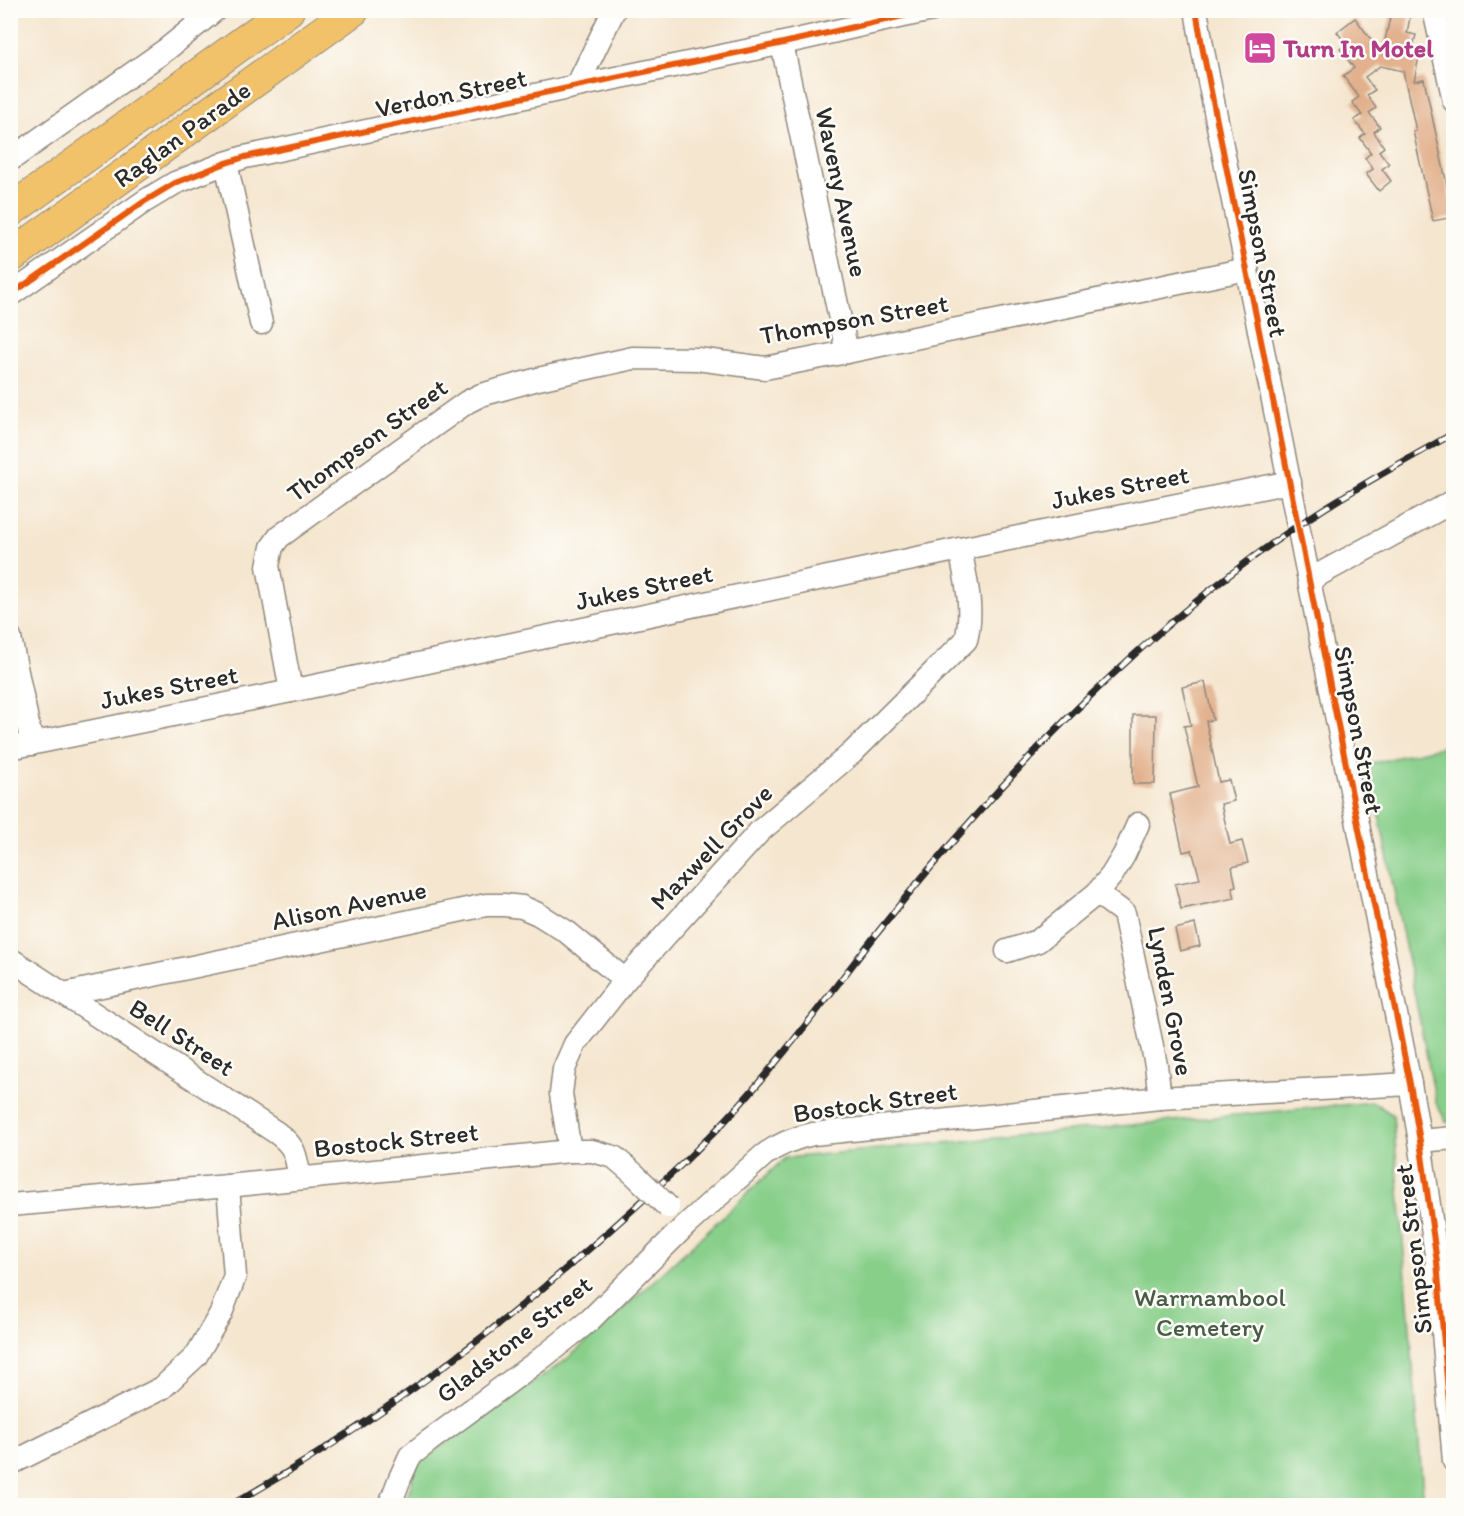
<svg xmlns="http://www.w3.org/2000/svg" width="1464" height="1516" font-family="Itim,sans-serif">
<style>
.green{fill:#88cf8a;stroke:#5a7d5a;stroke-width:1.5}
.building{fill:#e2b08c}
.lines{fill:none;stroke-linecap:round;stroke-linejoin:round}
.minor-casing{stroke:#90887d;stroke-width:25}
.highway-casing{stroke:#90887d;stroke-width:34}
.minor{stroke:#fff;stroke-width:22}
.highway{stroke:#f2c26a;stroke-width:32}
.rail-casing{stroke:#2b2b2b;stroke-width:7}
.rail{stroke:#fdfcf7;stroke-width:4.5;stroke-dasharray:14;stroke-linecap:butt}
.minor-bridge-casing{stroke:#90887d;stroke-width:25;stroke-linecap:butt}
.minor-bridge{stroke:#fff;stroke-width:22}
.cycleway-casing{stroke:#fdfcf7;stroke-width:10}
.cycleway{stroke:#e8590c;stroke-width:6}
.labels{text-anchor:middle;stroke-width:5;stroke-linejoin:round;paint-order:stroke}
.hotel-label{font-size:26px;font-weight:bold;fill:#b23c85;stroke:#fdfcf7;text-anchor:start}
.street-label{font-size:26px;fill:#2b2b2b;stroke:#fdfcf7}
.park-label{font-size:26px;fill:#475c48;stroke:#fdfcf7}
</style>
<rect width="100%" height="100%" fill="#fdfcf7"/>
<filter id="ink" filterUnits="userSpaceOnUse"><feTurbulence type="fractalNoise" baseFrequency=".0167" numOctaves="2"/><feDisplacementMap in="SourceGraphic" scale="12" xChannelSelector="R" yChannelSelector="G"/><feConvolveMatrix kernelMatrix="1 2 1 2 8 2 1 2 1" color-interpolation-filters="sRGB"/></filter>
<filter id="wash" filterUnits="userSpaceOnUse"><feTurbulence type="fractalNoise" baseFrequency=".008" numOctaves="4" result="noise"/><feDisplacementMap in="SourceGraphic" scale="24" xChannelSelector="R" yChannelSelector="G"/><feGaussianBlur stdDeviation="1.35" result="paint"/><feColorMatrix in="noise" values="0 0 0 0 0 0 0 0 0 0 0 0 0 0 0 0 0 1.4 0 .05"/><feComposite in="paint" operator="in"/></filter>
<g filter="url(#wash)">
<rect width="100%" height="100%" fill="#f5e6cf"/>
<g class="green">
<polygon points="1453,744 1454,744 1453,1126 1446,1121 1436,1103 1369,764"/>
<polygon points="1373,1102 1393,1115 1424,1505 407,1506 407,1498 417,1463 566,1360 668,1268 785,1158"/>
</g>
<g id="blocks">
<g class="building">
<polygon points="1391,13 1410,17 1407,33 1416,35 1412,50 1420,52 1414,81 1424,79 1454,217 1433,221 1413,131 1416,131 1403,71 1380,66 1365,77 1375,90 1367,95 1376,108 1369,113 1380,127 1374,132 1384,147 1379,151 1389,164 1382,169 1391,181 1379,191 1366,174 1373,169 1365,158 1371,153 1360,138 1365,134 1354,120 1362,115 1352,102 1359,97 1343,76 1354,68 1340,49 1347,45 1337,32 1355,18 1382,54"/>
<polygon points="1205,682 1213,720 1206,721 1219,782 1229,780 1234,801 1221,804 1230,844 1242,841 1248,863 1232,867 1236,886 1232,887 1235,898 1181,909 1175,884 1200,879 1192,850 1183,852 1170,794 1198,787 1184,726 1191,725 1182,687"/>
<polygon points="1133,715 1156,715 1155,784 1133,784"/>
<polygon points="1195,924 1200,946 1180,951 1175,929"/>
</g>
</g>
</g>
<g filter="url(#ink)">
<use href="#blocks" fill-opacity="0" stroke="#90887d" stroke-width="1.5"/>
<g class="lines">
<defs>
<g id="minor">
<polyline points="1196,10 1203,51 1410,1084 1420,1141 1437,1262 1454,1461"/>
<polyline points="1434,10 1454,101"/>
<polyline points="782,44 847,352"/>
<polyline points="577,86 614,10"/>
<polyline points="10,160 167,49 215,10"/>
<polyline points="226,163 261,323"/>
<path d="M10 295 145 201 175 183 226 163 245 157C417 120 588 83 760 48 818 36 875 21 933 10"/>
<polyline points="1309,580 1454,501"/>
<polyline points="10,638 32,744"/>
<polyline points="291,691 268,566 272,547 279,537 467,402 481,395 538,379 633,358 697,359 765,368 847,352 1247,269"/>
<polyline points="10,748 291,691 960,549 1290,482"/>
<polyline points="1097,893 1112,875 1124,855 1138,824"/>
<polyline points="1007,951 1038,941 1097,893 1124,913 1156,1065 1160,1098"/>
<path d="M10 959 277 1133C297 1148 295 1155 300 1178"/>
<polyline points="64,994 486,905 504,905 522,907 538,914 567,932 625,980"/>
<polyline points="1420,1141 1454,1138"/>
<path d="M570 1151 561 1094 564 1069 575 1044 625 980 760 831 852 753 966 640C974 610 966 579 960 549"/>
<polyline points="10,1205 228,1186 570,1151 592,1151 614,1157 634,1174"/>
<polyline points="10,1464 162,1388 196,1356 221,1313 235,1276 228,1186"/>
<path d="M392 1506V1499L400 1478 410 1456 429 1441 538 1361 590 1320 686 1225 764 1155C779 1144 794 1138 813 1134L1160 1098 1410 1084"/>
</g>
<g id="highway">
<polyline points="10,211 288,10"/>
<polyline points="10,257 353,10"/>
</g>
</defs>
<use href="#minor" class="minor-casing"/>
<use href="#highway" class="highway-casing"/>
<use href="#minor" class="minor"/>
<use href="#highway" class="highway"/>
<defs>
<path id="rail" d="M229 1506C359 1434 479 1345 591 1247 622 1220 652 1192 682 1164 696 1150 710 1137 723 1123 794 1047 853 960 920 880 1026 754 1142 635 1277 540 1333 500 1394 467 1454 433"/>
</defs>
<use href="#rail" class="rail-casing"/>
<use href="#rail" class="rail"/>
<defs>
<polyline id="minor-bridge" points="634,1174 668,1207"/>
</defs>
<use href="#minor-bridge" class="minor-bridge-casing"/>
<use href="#minor-bridge" class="minor-bridge"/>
<defs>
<g id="cycleway">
<polyline points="1196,10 1203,51 1410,1084 1420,1141 1437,1262 1454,1461"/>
<path d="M10 295 145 201 175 183 226 163 245 157C417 120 588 83 760 48 818 36 875 21 933 10"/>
</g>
</defs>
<use href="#cycleway" class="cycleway-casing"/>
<use href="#cycleway" class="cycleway"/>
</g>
</g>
<defs>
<symbol id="hotel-square" viewBox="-11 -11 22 22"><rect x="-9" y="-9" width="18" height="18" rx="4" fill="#d1479c" stroke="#fdfcf7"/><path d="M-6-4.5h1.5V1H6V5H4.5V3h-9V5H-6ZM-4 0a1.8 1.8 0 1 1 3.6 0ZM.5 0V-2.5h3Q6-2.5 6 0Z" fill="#fff"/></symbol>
</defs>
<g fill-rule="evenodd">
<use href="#hotel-square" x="1241" y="29" width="38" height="38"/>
</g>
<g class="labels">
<g class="hotel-label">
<text x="1283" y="57">Turn In Motel</text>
</g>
<g class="street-label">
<text transform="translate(451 93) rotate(-12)" y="9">Verdon Street</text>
<text transform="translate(182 134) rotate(-36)" y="9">Raglan Parade</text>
<text transform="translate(842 192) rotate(78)" y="9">Waveny Avenue</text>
<text transform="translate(1263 253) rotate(79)" y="9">Simpson Street</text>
<text transform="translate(854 319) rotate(-10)" y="9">Thompson Street</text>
<text transform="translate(367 440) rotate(-36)" y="9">Thompson Street</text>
<text transform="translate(1120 487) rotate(-11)" y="9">Jukes Street</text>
<text transform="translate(644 587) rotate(-12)" y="9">Jukes Street</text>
<text transform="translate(169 687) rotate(-11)" y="9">Jukes Street</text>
<text transform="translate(1359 730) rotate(79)" y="9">Simpson Street</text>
<text transform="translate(711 847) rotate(-46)" y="9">Maxwell Grove</text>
<text transform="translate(349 905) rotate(-12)" y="9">Alison Avenue</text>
<text transform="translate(1171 1001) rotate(79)" y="9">Lynden Grove</text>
<text transform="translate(182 1037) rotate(33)" y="9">Bell Street</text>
<text transform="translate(875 1102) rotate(-8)" y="9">Bostock Street</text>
<text transform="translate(396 1140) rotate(-6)" y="9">Bostock Street</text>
<text transform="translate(1413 1249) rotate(-97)" y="9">Simpson Street</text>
<text transform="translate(514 1339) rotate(-38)" y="9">Gladstone Street</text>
</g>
<g class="park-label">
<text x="1210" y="1306">Warrnambool<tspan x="1210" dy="30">Cemetery</tspan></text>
</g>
</g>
<rect width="1464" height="1516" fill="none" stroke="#fdfcf7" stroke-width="36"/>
</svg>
